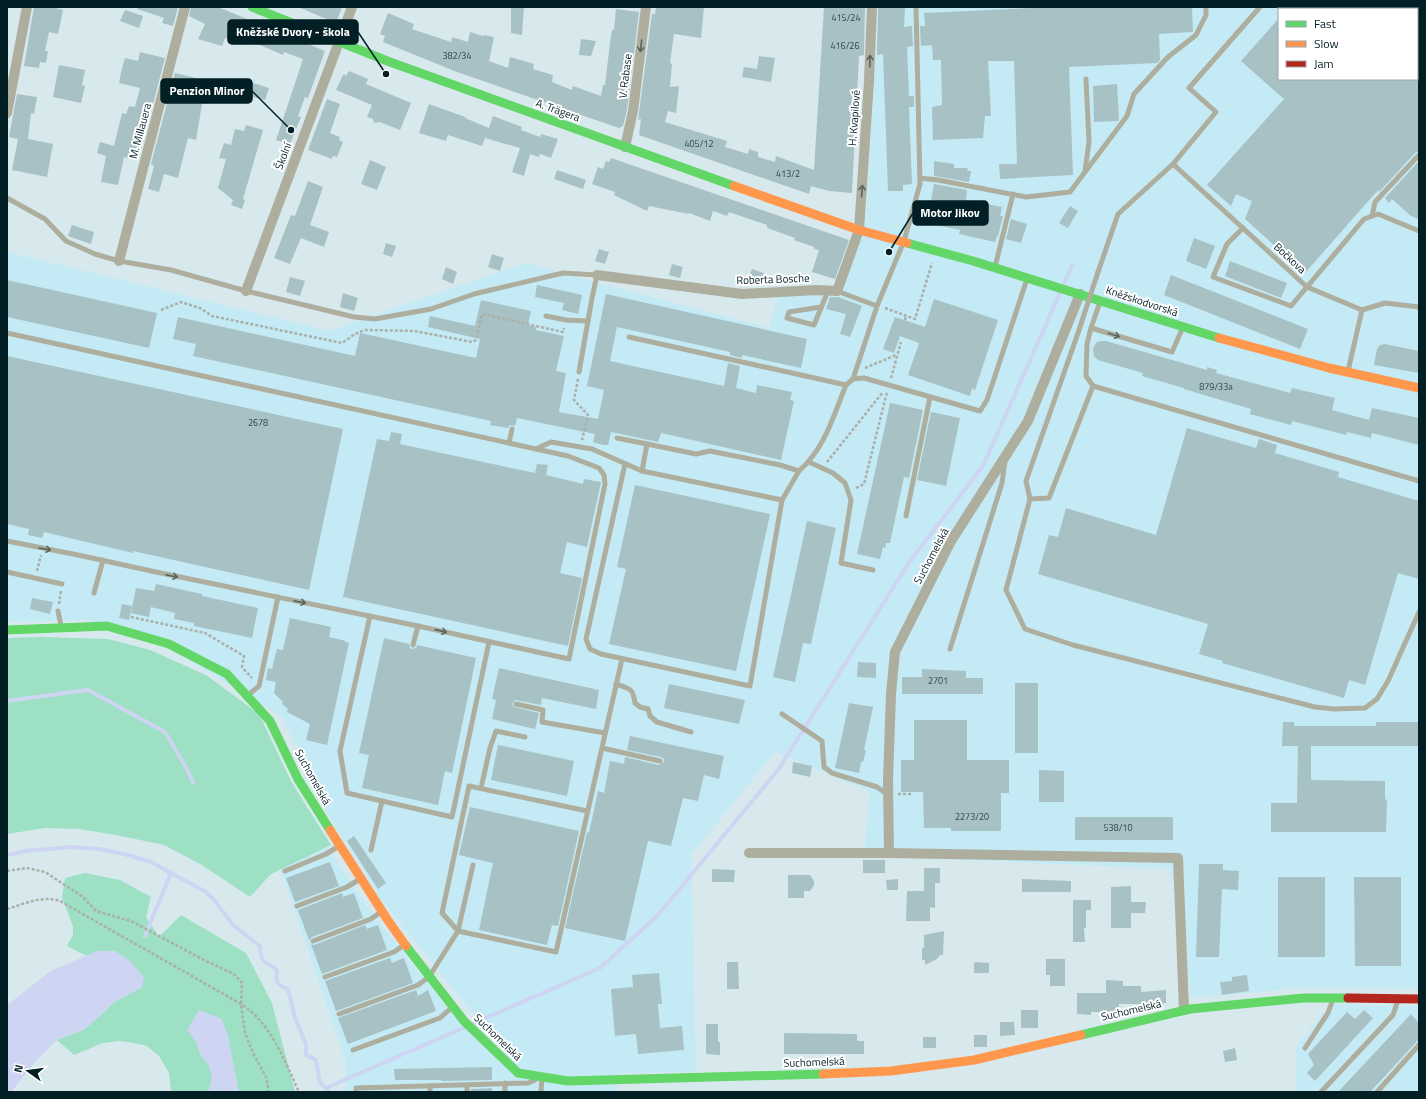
<svg xmlns="http://www.w3.org/2000/svg" width="1426" height="1099" font-family="'Titillium Web',sans-serif">
<style>
.built{fill:#c4eaf5;fill-rule:evenodd}
.green{fill:#9de0c4}
.water{fill:#cdd5f2}
.lines{fill:none;stroke-linecap:round;stroke-linejoin:round}
.stream{stroke:#cdd5f2;stroke-width:4}
.building{fill:#a8c1c4}
.path{stroke:#aaafa8;stroke-width:2.5;stroke-dasharray:3 2;stroke-linecap:butt}
.lane{stroke:#adae9e;stroke-width:5}
.street{stroke:#adae9e;stroke-width:10}
.fast{stroke:#63d668;stroke-width:9}
.slow{stroke:#ff974d;stroke-width:9}
.jam{stroke:#b3261e;stroke-width:9}
.lane-bridge{stroke:#adae9e;stroke-width:5}
.oneway{stroke:#586662}
.labels{text-anchor:middle;stroke-width:4;stroke-linejoin:round;paint-order:stroke}
.number-label{font-size:9px;fill:#2c484e}
.street-label{font-size:11px;fill:#031f26;stroke:#fff}
.leader{fill:none;stroke:#031f26;stroke-width:1.5}
.callout-dot{fill:#031f26;stroke:#fff;stroke-width:1.5}
.callout{fill:#031f26;stroke:#031f26;stroke-width:1.5}
.callout-label{font-size:12px;text-anchor:middle;font-weight:bold;fill:#fff}
</style>
<rect width="100%" height="100%" fill="#d8e9ee"/>
<g class="built">
<path d="M879 7H1419V989L1297 988 1231 995 1191 997 1170 869 864 855 870 792 775 752 691 855 696 1072 617 1073V1092H347L345 1058 278 862 324 843 372 913 448 1009 520 1072 381 899 327 813 307 765 281 716 155 640 87 620 7 622V252L329 331 525 263 769 328 778 295H839L866 216ZM1279 9H1417V79H1279Z"/>
<polygon points="1331,1004 1419,1006 1419,1092 1296,1092 1296,1047"/>
</g>
<g class="green">
<polygon points="41,637 108,639 150,650 206,675 259,714 292,783 331,845 271,874 250,897 202,865 164,845 116,835 79,829 45,828 7,834 7,638"/>
<polygon points="85,873 120,880 151,897 146,917 159,937 181,915 246,953 272,1003 295,1092 171,1092 169,1073 159,1056 147,1046 134,1043 120,1041 103,1043 74,1055 57,1040 83,1030 101,1015 114,1002 142,987 97,951 87,956 67,946 73,935 73,927 62,897 65,878"/>
</g>
<g class="water">
<polygon points="97,951 115,951 129,960 144,977 142,987 114,1002 101,1015 83,1030 57,1040 36,1061 11,1092 7,1092 7,1005 51,971"/>
<polygon points="199,1010 222,1019 228,1036 239,1092 208,1092 212,1078 209,1066 200,1054 196,1042 187,1030"/>
</g>
<g class="lines">
<g class="stream">
<polyline points="7,701 88,690 165,732 188,771 193,783"/>
<path d="M7 855 26 851 71 847 99 849 124 854 151 862 206 892 215 901 233 925 260 946C261 964 264 961 277 970 275 982 277 985 288 989L295 1018 306 1044V1055L316 1060 320 1083 326 1088 328 1092"/>
<polyline points="145,936 171,873"/>
<polyline points="326,1088 600,968 658,915 778,770 910,561 983,466 1072,266"/>
</g>
</g>
<g class="building">
<polygon points="34,7 52,7 63,10 58,34 49,32 45,51 48,51 46,63 40,62 39,68 24,66"/>
<polygon points="138,7 178,7 173,26 162,23 164,18 137,9"/>
<polygon points="191,7 218,7 325,51 308,98 305,97 298,116 301,117 290,144 276,140 303,59 284,52 283,55 246,39 244,45 225,38 222,46 198,39 205,24 189,16"/>
<polygon points="298,7 342,7 336,23"/>
<polygon points="511,7 524,7 522,35 511,33"/>
<polygon points="656,7 704,7 701,38 674,34 670,63 672,64 670,87 679,86 676,113 668,111 665,122 727,141 725,147 748,154 749,149 758,152 758,157 775,162 776,156 814,170 824,7 865,7 864,55 859,56 852,193 829,191 811,186 809,194 639,135 641,119 638,120 652,14 655,14"/>
<polygon points="878,7 905,7 904,27 912,26 913,46 907,47 909,96 914,96 914,107 909,107 912,184 903,185 903,191 888,191 883,54 877,55"/>
<polygon points="1054,7 1192,7 1193,32 1159,34 1160,60 1157,63 1069,67 1073,175 1000,179 999,164 1017,164 1014,61 988,61 991,116 985,116 983,138 933,140 932,107 942,105 941,60 933,60 932,45 921,46 920,26 925,26 924,13"/>
<polygon points="616,9 639,12 627,110 623,126 619,128 457,72 383,42 385,36 380,34 388,13 414,24 412,29 451,42 452,37 468,42 470,32 483,36 484,35 494,37 489,61 508,68 510,57 534,64 533,69 553,75 552,82 572,90 573,86 601,96 603,85 605,85 610,43 612,30 614,30"/>
<polygon points="125,10 143,16 139,28 120,21"/>
<polygon points="1279,18 1279,79 1419,79 1419,151 1416,152 1379,192 1378,190 1305,273 1245,219 1252,201 1236,194 1231,206 1207,185 1284,99 1241,61"/>
<polygon points="581,39 596,41 591,56 579,55"/>
<polygon points="140,52 165,58 138,161 124,157 118,185 101,182 106,156 97,153 100,142 114,146 122,113 126,114 129,106 135,107 140,88 119,83 122,68 125,58 138,61"/>
<polygon points="759,56 775,58 771,82 742,77 744,67 757,69"/>
<polygon points="59,65 85,70 82,85 85,86 81,103 53,97"/>
<polygon points="349,71 368,79 366,84 411,103 400,130 380,122 374,123 373,119 367,117 372,105 336,90 342,77 344,74 346,76"/>
<polygon points="175,73 196,78 193,87 207,91 202,104 196,140 188,138 178,178 164,174 159,192 148,189 154,166 151,164"/>
<polygon points="250,82 269,88 265,100 246,95"/>
<polygon points="1117,84 1119,120 1118,121 1094,122 1093,86"/>
<polygon points="17,94 37,97 34,114 31,113 28,139 53,144 47,177 12,170 18,139 9,137"/>
<polygon points="327,99 340,104 330,133 340,137 339,140 343,142 337,157 333,156 332,159 308,150"/>
<polygon points="429,104 465,117 465,118 489,128 493,116 522,127 521,130 540,137 541,134 558,139 551,158 540,154 539,157 530,154 524,176 512,172 520,148 485,138 482,146 448,135 446,141 419,133"/>
<polygon points="246,125 263,130 243,199 245,200 242,209 231,205 233,200 218,188 226,159 219,158 224,143 231,145 235,129 244,131"/>
<polygon points="611,158 849,240 835,279 812,272 819,250 814,249 814,247 794,240 795,238 767,228 767,225 729,212 727,216 713,211 710,221 689,213 689,214 649,206 647,211 614,195 615,192 592,184 598,167 603,169 606,161 609,162"/>
<polygon points="370,160 386,167 377,190 361,184"/>
<polygon points="934,161 954,164 954,168 968,168 967,171 971,171 969,182 934,176"/>
<polygon points="1419,161 1419,219 1411,216 1392,199 1389,203 1385,198"/>
<polygon points="557,170 586,180 583,189 554,179"/>
<polygon points="308,181 323,187 310,225 329,232 324,247 301,238 290,264 274,258 291,215 295,216"/>
<polygon points="934,184 967,190 966,200 1002,207 1000,216 1003,216 998,236 997,236 995,242 959,234 960,230 927,223"/>
<polygon points="1070,206 1078,211 1068,228 1059,223"/>
<polygon points="1011,219 1027,224 1021,243 1006,239"/>
<polygon points="72,225 94,232 91,244 68,236"/>
<polygon points="1194,238 1215,246 1206,269 1186,261"/>
<polygon points="386,243 396,246 392,257 383,254"/>
<polygon points="599,249 609,252 605,264 595,261"/>
<polygon points="492,254 504,258 500,271 488,267"/>
<polygon points="1230,261 1287,283 1281,298 1225,276"/>
<polygon points="672,264 683,267 680,278 669,275"/>
<polygon points="446,267 457,272 453,284 442,279"/>
<polygon points="752,269 764,273 759,286 747,282"/>
<polygon points="1171,275 1308,329 1300,349 1164,295"/>
<polygon points="290,277 305,281 300,296 286,292"/>
<polygon points="7,280 157,313 149,348 7,317"/>
<polygon points="537,285 582,295 578,314 562,310 564,303 535,297"/>
<polygon points="343,293 358,298 354,311 340,307"/>
<polygon points="606,294 807,339 801,368 742,355 742,358 730,355 730,352 617,327 610,361 724,386 728,363 740,366 736,388 756,393 757,385 792,392 790,400 794,401 781,460 661,433 658,442 611,432 608,445 603,445 593,442 595,434 517,418 515,426 510,425 508,428 490,425 491,421 193,356 196,344 173,339 178,317 355,356 360,333 476,358 480,339 428,327 430,316 475,326 481,300 531,311 528,325 536,327 536,330 564,336 556,371 566,373 559,412 598,419 604,390 587,386"/>
<polygon points="830,297 838,297 862,306 850,337 840,334 846,314 826,309"/>
<polygon points="934,299 998,320 975,390 972,388 970,396 908,375 919,343 900,336 894,353 883,349 895,317 925,327"/>
<polygon points="1102,341 1106,341 1207,370 1207,367 1217,370 1216,373 1290,393 1292,388 1335,398 1332,410 1369,420 1372,408 1419,418 1419,445 1372,433 1371,438 1347,432 1346,435 1292,421 1291,425 1250,414 1251,409 1184,389 1184,388 1142,376 1143,373 1098,360 1094,356 1093,348 1097,342"/>
<polygon points="1385,344 1419,351 1419,373 1374,365 1377,349 1380,345"/>
<polygon points="7,356 343,429 309,590 133,551 133,553 44,532 42,538 28,535 29,529 7,524"/>
<polygon points="890,403 923,410 909,478 904,477 890,543 886,543 885,548 883,547 880,559 857,554"/>
<polygon points="931,412 960,418 946,486 917,480"/>
<polygon points="1187,428 1256,448 1259,439 1277,445 1275,453 1339,472 1338,477 1419,501 1419,579 1398,573 1365,685 1349,680 1344,698 1222,663 1223,661 1199,654 1208,624 1038,574 1049,535 1058,537 1066,508 1156,535"/>
<polygon points="391,432 402,434 400,444 535,473 537,464 548,465 546,475 583,484 584,479 601,482 587,547 567,542 560,573 582,578 568,646 343,597 377,439 389,441"/>
<polygon points="635,485 770,514 736,671 609,644 626,569 617,567"/>
<polygon points="807,521 836,528 811,644 803,643 795,682 773,677"/>
<polygon points="156,584 202,594 202,596 258,608 252,638 194,626 194,623 174,619 175,613 151,607 149,617 131,613 136,588 154,591"/>
<polygon points="32,598 53,602 50,614 30,609"/>
<polygon points="122,604 132,606 129,620 119,618"/>
<polygon points="290,618 331,627 329,637 346,641 345,642 349,643 327,745 306,740 310,724 287,712 288,709 282,704 283,702 274,693 276,682 266,680 268,668 272,669 277,649 283,650"/>
<polygon points="384,638 409,644 410,648 412,649 416,648 417,645 476,658 452,773 445,771 438,805 362,788 369,755 359,753"/>
<polygon points="858,662 876,663 876,678 857,677"/>
<polygon points="499,668 599,690 596,709 542,698 541,705 515,700 512,704 514,707 539,713 535,729 492,719 496,700 492,699"/>
<polygon points="922,669 966,671 966,678 983,678 983,694 902,694 902,677 922,677"/>
<rect x="1015" y="683" width="23" height="70"/>
<polygon points="669,684 745,700 739,724 664,708"/>
<polygon points="849,703 873,707 864,750 866,750 863,762 861,762 859,773 835,768"/>
<polygon points="914,720 967,720 967,760 1009,760 1009,793 1001,793 1001,831 951,831 951,828 924,828 923,792 901,792 901,760 914,760"/>
<polygon points="1283,722 1294,722 1294,726 1376,726 1376,722 1419,722 1419,746 1311,746 1311,780 1385,781 1385,798 1387,802 1386,832 1271,832 1271,803 1297,803 1298,746 1282,746"/>
<polygon points="630,736 724,756 719,779 704,775 698,801 683,798 671,846 648,841 625,941 565,928 587,832 589,833 598,791 604,793 610,761 624,764 625,757 659,765 664,762 664,759 661,757 627,750"/>
<polygon points="498,745 574,761 567,796 491,780"/>
<polygon points="793,762 812,766 810,777 792,773"/>
<polygon points="1039,770 1064,771 1064,802 1039,802"/>
<polygon points="470,807 579,831 558,926 552,925 547,945 479,930 493,863 459,855"/>
<rect x="1075" y="817" width="98" height="23"/>
<polygon points="354,836 386,883 378,889 347,841"/>
<rect x="863" y="860" width="22" height="13"/>
<polygon points="330,862 339,886 295,902 286,878"/>
<polygon points="1199,864 1223,864 1223,870 1239,871 1238,890 1222,889 1219,957 1196,957"/>
<polygon points="924,868 940,868 940,883 935,883 935,908 930,907 930,921 906,921 907,891 924,891"/>
<polygon points="712,869 735,870 734,882 712,882"/>
<polygon points="788,875 810,875 814,881 814,885 810,891 804,891 804,898 788,898"/>
<rect x="1278" y="877" width="47" height="80"/>
<polygon points="1354,877 1401,877 1401,966 1355,966"/>
<polygon points="898,879 898,890 887,890 886,880"/>
<polygon points="1022,879 1071,881 1071,892 1022,892"/>
<polygon points="1131,886 1131,902 1146,902 1145,913 1131,913 1131,928 1111,928 1111,887"/>
<polygon points="342,893 343,897 354,893 363,918 312,937 309,940 298,910"/>
<polygon points="1073,900 1091,900 1091,910 1086,910 1086,928 1084,928 1085,942 1073,942"/>
<polygon points="365,925 367,929 378,925 387,950 322,974 311,944 314,945"/>
<polygon points="944,931 943,955 940,955 937,959 925,965 925,960 922,960 922,948 924,948 924,935"/>
<polygon points="390,958 392,963 404,958 413,983 336,1011 325,981"/>
<polygon points="1046,959 1065,959 1065,986 1050,986 1050,975 1046,975"/>
<polygon points="727,962 738,962 739,989 727,989"/>
<polygon points="976,962 989,963 989,973 974,973 974,963"/>
<polygon points="659,973 662,1004 658,1004 660,1028 682,1026 684,1050 638,1054 636,1034 615,1036 611,989 633,987 632,975"/>
<polygon points="1247,975 1249,991 1222,995 1220,982 1232,981 1232,977"/>
<polygon points="1106,980 1123,981 1123,986 1141,986 1141,992 1166,990 1166,1003 1143,1006 1143,1004 1119,1004 1119,1012 1091,1012 1091,1015 1077,1014 1077,993 1106,993"/>
<polygon points="416,990 418,996 428,990 436,1011 348,1044 338,1018"/>
<rect x="1021" y="1010" width="17" height="18"/>
<polygon points="1364,1010 1373,1018 1315,1081 1307,1073 1314,1065 1308,1054 1347,1012 1355,1019"/>
<polygon points="1411,1014 1419,1023 1419,1039 1385,1076 1370,1092 1338,1092"/>
<polygon points="1000,1022 1014,1022 1015,1035 1000,1036"/>
<polygon points="706,1024 718,1024 718,1042 720,1042 720,1055 706,1054"/>
<polygon points="784,1033 857,1034 857,1041 864,1041 864,1054 784,1054"/>
<rect x="974" y="1035" width="13" height="12"/>
<rect x="923" y="1037" width="13" height="11"/>
<polygon points="1235,1048 1237,1060 1225,1062 1223,1051"/>
<polygon points="492,1067 492,1080 443,1081 440,1080 395,1080 394,1069"/>
<polygon points="492,1088 492,1092 471,1092 471,1089"/>
</g>
<g class="lines">
<g class="path">
<polyline points="885,308 915,319 932,263"/>
<polyline points="161,310 181,302 200,308 212,316 342,343 355,334 365,330 415,331 472,342 476,340 482,314 563,332 564,328"/>
<polyline points="905,320 906,316"/>
<polyline points="865,368 896,355"/>
<polyline points="891,378 901,342"/>
<polyline points="578,379 574,400 588,415 582,440"/>
<polyline points="827,462 883,392"/>
<polyline points="856,488 864,484 887,392"/>
<polyline points="37,571 41,555"/>
<polyline points="59,604 61,591"/>
<polyline points="131,617 205,633 244,656 242,667 252,678"/>
<polyline points="898,794 912,794"/>
<polyline points="7,871 27,868 45,872 83,897 96,911 131,921 204,960 234,974 242,983 241,1004 245,1033 254,1055 266,1077 269,1092"/>
<path d="M7 909C24 904 42 895 60 901L241 1004C272 1024 284 1060 299 1092"/>
</g>
<g class="lane">
<polyline points="1173,164 1307,287 1362,310 1385,303 1419,307"/>
<polyline points="1085,171 1089,142 1086,79"/>
<polyline points="920,178 938,180 1026,197 1070,192 1127,116 1134,94 1168,57 1196,35 1206,15 1206,7"/>
<polyline points="7,198 45,219 66,241 95,254 119,261 171,270 246,291 354,317 375,319 431,309 474,294 563,273 597,275 592,298 579,372"/>
<polyline points="1372,216 1375,202 1419,155"/>
<polyline points="1243,228 1227,244 1213,277 1291,306 1364,219 1378,214 1419,231"/>
<polyline points="995,267 1013,194"/>
<polyline points="1098,272 1118,214 1173,164 1216,112 1189,88 1260,7"/>
<polyline points="837,291 877,306 904,241 920,184 916,7"/>
<polyline points="1100,302 1091,328 1172,352 1183,327"/>
<polyline points="821,307 789,312 787,318 814,325 828,291"/>
<polyline points="546,316 566,320 588,321"/>
<polyline points="7,333 568,456 599,468 604,475 605,484 569,659 418,626 156,572 78,555 7,541"/>
<polyline points="1078,333 1026,481 1030,499 1006,590 1025,629 1073,645 1315,707 1334,709 1365,708 1377,699 1388,681 1419,612"/>
<polyline points="629,337 846,385"/>
<polyline points="1348,371 1362,310"/>
<polyline points="853,379 877,306"/>
<polyline points="1093,386 1419,481"/>
<polyline points="617,438 647,444"/>
<polyline points="509,443 512,429"/>
<polyline points="536,449 551,442 592,449 642,471 782,500"/>
<polyline points="809,462 833,473 845,483 851,500 841,563 873,570"/>
<polyline points="625,464 586,639 590,649 601,654 750,686 782,500 799,471"/>
<path d="M642 471 647 444 696 454 710 451 780 465 799 471C825 448 833 417 846 385L853 379 864 378 980 411 987 400 1027 279"/>
<polyline points="1030,499 1049,498 1093,386 1086,376 1087,344 1091,328"/>
<polyline points="906,516 930,397"/>
<polyline points="7,572 62,584"/>
<polyline points="94,593 103,560"/>
<polyline points="58,611 61,626"/>
<polyline points="370,616 340,751 347,793 452,817 489,642"/>
<polyline points="413,645 418,626"/>
<polyline points="950,649 1002,483 1005,461"/>
<path d="M616 684C630 689 633 688 635 703L640 707 648 709 650 716 657 722 691 732"/>
<polyline points="248,695 259,686 278,597"/>
<polyline points="516,704 543,710 542,722 605,733"/>
<polyline points="782,714 822,741 824,767 832,773 877,787 887,794"/>
<polyline points="602,748 660,761"/>
<polyline points="481,788 490,748 496,731 525,737"/>
<polyline points="371,850 382,801"/>
<polyline points="473,865 458,931 556,952 622,659"/>
<polyline points="285,871 326,854 339,846"/>
<polyline points="297,906 347,887 360,879"/>
<polyline points="313,941 371,919 381,912"/>
<polyline points="325,977 394,952 404,945"/>
<polyline points="339,1014 418,985 429,977 458,931 442,913 469,786 587,811"/>
<polyline points="1305,1048 1328,1013 1333,999"/>
<polyline points="353,1050 440,1018 451,1008"/>
<polyline points="505,1083 505,1092"/>
<polyline points="467,1085 467,1092"/>
<polyline points="430,1086 430,1092"/>
<polyline points="356,1092 356,1088 528,1083 535,1080"/>
<polyline points="541,1092 542,1077"/>
<polyline points="1321,1092 1393,1015 1398,1000"/>
<polyline points="1377,1092 1419,1045"/>
</g>
<g class="street">
<polyline points="7,113 27,7"/>
<polyline points="625,147 633,111 646,7"/>
<polyline points="119,261 185,7"/>
<polyline points="597,275 742,294 817,290 837,291 859,230 869,81 872,7"/>
<polyline points="246,291 352,7"/>
<polyline points="749,853 889,853 1178,858 1184,1010"/>
<polyline points="889,853 888,780 891,694 895,652 951,541 1028,421 1080,294"/>
</g>
<g class="fast">
<polyline points="252,7 390,62 734,186"/>
<polyline points="907,243 973,261 1219,338"/>
<polyline points="7,630 107,626 169,644 227,674 270,721 298,779 330,830"/>
<polyline points="406,946 464,1021 518,1073 568,1081 823,1074"/>
<polyline points="1081,1035 1190,1009 1304,998 1348,998"/>
</g>
<g class="slow">
<polyline points="734,186 859,230 907,243"/>
<polyline points="1219,338 1329,368 1419,388"/>
<polyline points="330,830 387,919 406,946"/>
<polyline points="823,1074 891,1071 974,1060 1081,1035"/>
</g>
<polyline class="jam" points="1348,998 1419,999"/>
<polyline class="lane-bridge" points="1078,333 1098,272"/>
</g>
<defs><path id="oneway-shaft" d="M-6 0H5M1.5-3L5.5 0L1.5 3" fill="none" stroke-width="1.6" stroke-linecap="round" stroke-linejoin="round"/></defs>
<g class="oneway">
<use href="#oneway-shaft" transform="translate(641 46) rotate(97)"/>
<use href="#oneway-shaft" transform="translate(870 61) rotate(-88)"/>
<use href="#oneway-shaft" transform="translate(862 191) rotate(-86)"/>
<use href="#oneway-shaft" transform="translate(1114 335) rotate(17)"/>
<use href="#oneway-shaft" transform="translate(45 549) rotate(10)"/>
<use href="#oneway-shaft" transform="translate(172 576) rotate(11)"/>
<use href="#oneway-shaft" transform="translate(300 602) rotate(11)"/>
<use href="#oneway-shaft" transform="translate(441 631) rotate(13)"/>
</g>
<g class="labels">
<g class="number-label">
<text x="846" y="21">415/24</text>
<text x="845" y="49">416/26</text>
<text x="457" y="59">382/34</text>
<text x="699" y="147">405/12</text>
<text x="788" y="177">413/2</text>
<text x="1216" y="390">879/33a</text>
<text x="258" y="426">2678</text>
<text x="938" y="684">2701</text>
<text x="972" y="820">2273/20</text>
<text x="1118" y="831">538/10</text>
</g>
<g class="street-label">
<text transform="translate(625 76) rotate(-83)" y="4">V. Rabase</text>
<text transform="translate(558 110) rotate(20)" y="4">A. Trägera</text>
<text transform="translate(854 118) rotate(-86)" y="4">H. Kvapilové</text>
<text transform="translate(140 131) rotate(-75)" y="4">M. Millauera</text>
<text transform="translate(283 156) rotate(-69)" y="4">Školní</text>
<text transform="translate(1290 258) rotate(43)" y="4">Bočkova</text>
<text transform="translate(773 279) rotate(-2)" y="4">Roberta Bosche</text>
<text transform="translate(1142 301) rotate(18)" y="4">Kněžskodvorská</text>
<text transform="translate(931 556) rotate(-62)" y="4">Suchomelská</text>
<text transform="translate(313 777) rotate(61)" y="4">Suchomelská</text>
<text transform="translate(1131 1010) rotate(-13)" y="4">Suchomelská</text>
<text transform="translate(498 1037) rotate(44)" y="4">Suchomelská</text>
<text transform="translate(814 1062) rotate(-2)" y="4">Suchomelská</text>
</g>
</g>
<path class="leader" d="M386 74L358 32M291 130L252 91M889 252L913 213"/>
<g class="callout-dot">
<circle cx="386" cy="74" r="4"/>
<circle cx="291" cy="130" r="4"/>
<circle cx="889" cy="252" r="4"/>
</g>
<g class="callout">
<rect x="228" y="20" width="130" height="24" rx="4"/>
<rect x="161" y="79" width="91" height="24" rx="4"/>
<rect x="913" y="201" width="75" height="24" rx="4"/>
</g>
<g class="callout-label">
<text x="293" y="36">Kněžské Dvory - škola</text>
<text x="207" y="95">Penzion Minor</text>
<text x="950" y="217">Motor Jikov</text>
</g>
<rect width="1426" height="1099" fill="none" stroke="#031f26" stroke-width="16"/>
<rect x="1278" y="8" width="140" height="72" fill="#ffffff" stroke="#9aa5a8"/>
<rect x="1286" y="21" width="20" height="6" fill="#63d668" stroke="#9aa5a8"/>
<text x="1314" y="28" font-size="12" fill="#031f26">Fast</text>
<rect x="1286" y="41" width="20" height="6" fill="#ff974d" stroke="#9aa5a8"/>
<text x="1314" y="48" font-size="12" fill="#031f26">Slow</text>
<rect x="1286" y="61" width="20" height="6" fill="#b3261e" stroke="#9aa5a8"/>
<text x="1314" y="68" font-size="12" fill="#031f26">Jam</text>
<g transform="translate(28 1071) rotate(284)" stroke="#ffffff" stroke-width="3" paint-order="stroke">
<path d="M0-3L7 15L0 10L-7 15Z" fill="#031f26"/>
<text y="-6" font-size="11" font-weight="bold" text-anchor="middle" fill="#031f26">N</text>
</g>
</svg>
